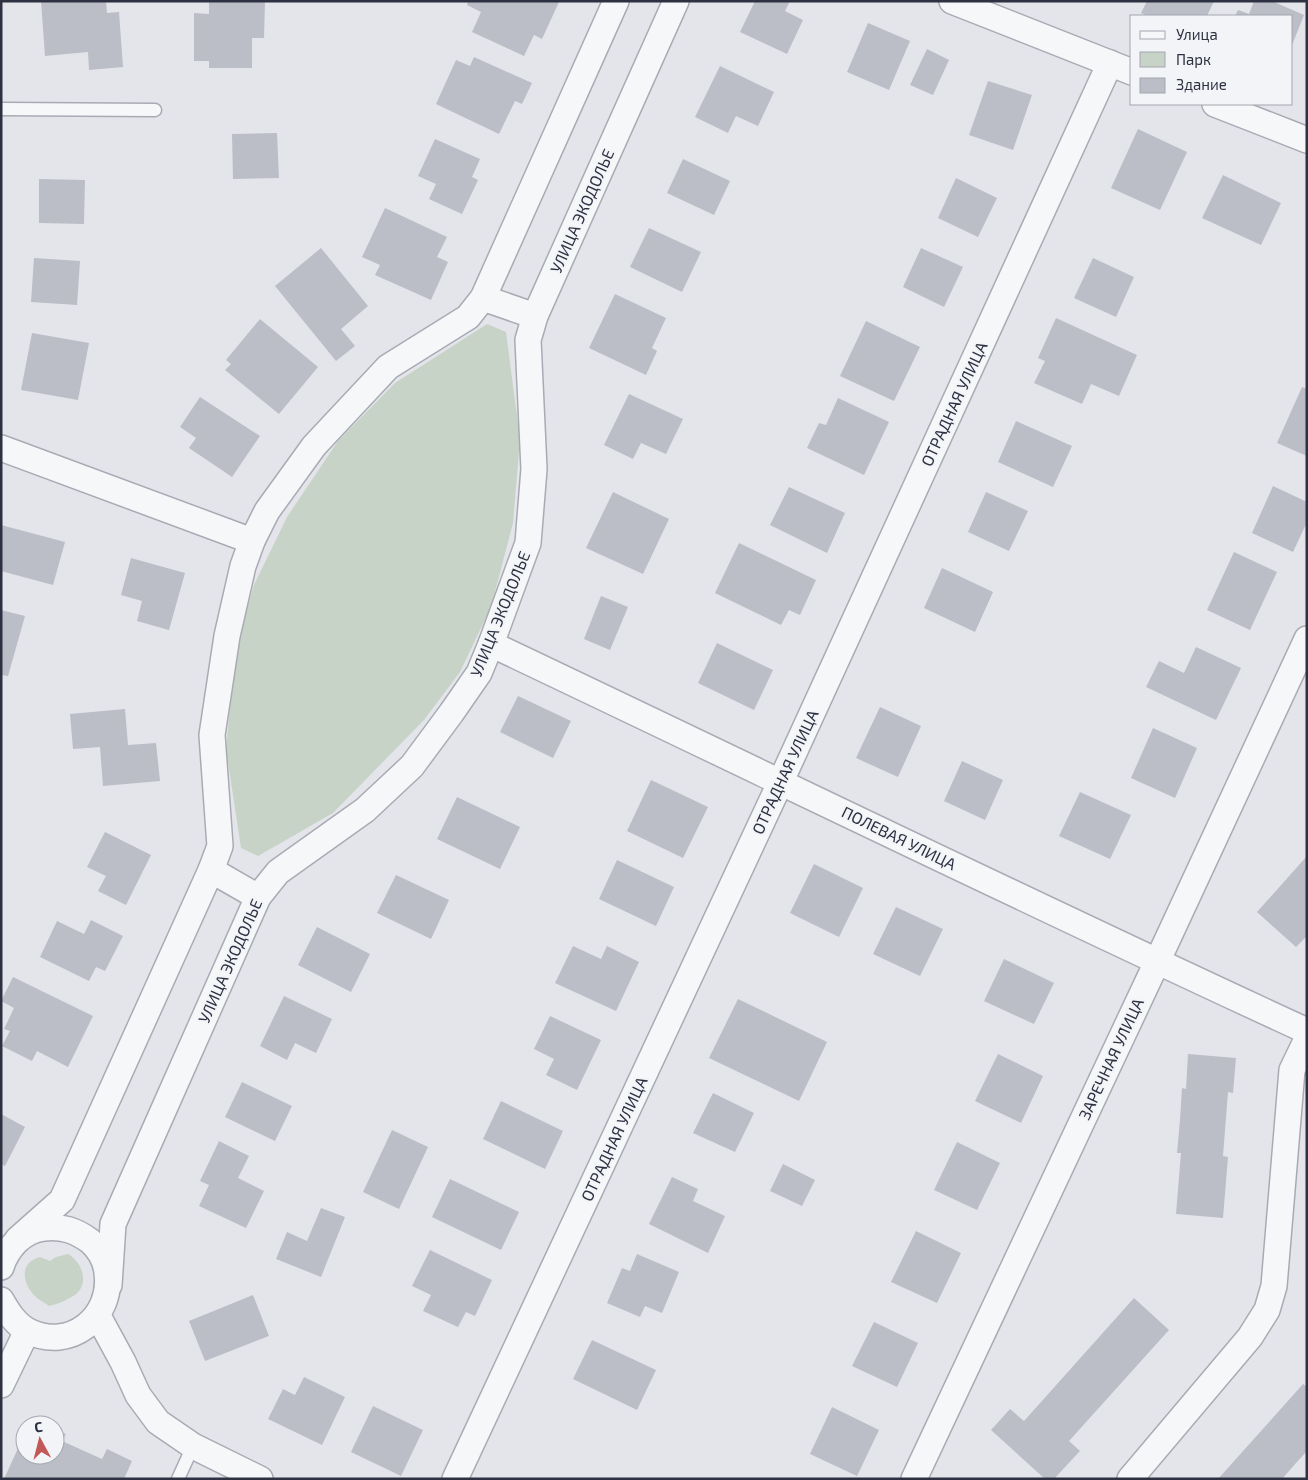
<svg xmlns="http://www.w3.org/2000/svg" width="1308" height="1480" font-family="'Exo 2',sans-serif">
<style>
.green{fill:#c7d3c6}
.building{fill:#bbbec7}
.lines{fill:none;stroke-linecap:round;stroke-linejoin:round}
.service-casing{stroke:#a9abb4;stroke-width:15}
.minor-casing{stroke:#a9abb4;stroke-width:28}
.service{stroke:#f6f7f9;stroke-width:12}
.minor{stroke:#f6f7f9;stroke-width:25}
.labels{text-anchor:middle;stroke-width:4;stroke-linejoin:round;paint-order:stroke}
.street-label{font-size:16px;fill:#2d3141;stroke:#f3f4f8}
</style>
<rect width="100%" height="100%" fill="#e4e5ea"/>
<g class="green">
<polygon points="487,324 506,332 520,439 513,523 491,607 460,672 424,720 333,813 258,856 241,848 226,749 235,653 254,585 287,517 338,441 395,383"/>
<path d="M68 1254C82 1262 90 1283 75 1295 67 1300 58 1304 49 1306 44 1302 37 1299 33 1294 21 1280 21 1262 40 1257L50 1261 56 1257Z"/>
</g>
<g class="building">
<polygon points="41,1 106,1 107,13 119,12 123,67 89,70 88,52 45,56"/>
<polygon points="209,1 265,1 264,38 252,38 252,68 209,68 209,61 194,61 194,13 209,14"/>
<polygon points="468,1 558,1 559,2 542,39 534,35 524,56 472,32 481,12 467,5"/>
<polygon points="755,1 790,1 785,11 803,20 787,54 740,32"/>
<polygon points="1147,1 1214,1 1207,16 1148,16 1141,13"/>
<polygon points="1254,1 1272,1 1304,15 1292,45 1292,16 1235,16 1238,10 1249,14"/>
<polygon points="868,23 910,41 889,90 847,72"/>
<polygon points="927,49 949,60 933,95 910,85"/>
<polygon points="474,57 532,83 522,104 515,101 499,134 436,104 456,60 470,66"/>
<polygon points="720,66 774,92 758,126 736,116 728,133 695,117"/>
<polygon points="988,81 1032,95 1013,150 969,135"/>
<polygon points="1138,129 1187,152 1160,210 1111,188"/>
<polygon points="277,133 279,178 233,179 232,134"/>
<polygon points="435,139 480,159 472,177 478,180 462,214 429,199 436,184 418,176"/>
<polygon points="683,159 730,181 714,215 667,193"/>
<polygon points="1223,175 1281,203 1261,245 1202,218"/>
<polygon points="956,178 997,198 978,237 938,218"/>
<polygon points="39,179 85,180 84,224 39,223"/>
<polygon points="385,208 447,237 437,257 448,262 431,300 375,275 380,265 362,257"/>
<polygon points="649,228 701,252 682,292 630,267"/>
<polygon points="321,248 368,306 341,329 355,346 336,361 275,286"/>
<polygon points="921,248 963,267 944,307 903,287"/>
<polygon points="34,258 80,261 77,305 31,302"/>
<polygon points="1093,258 1134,277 1116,317 1074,298"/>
<polygon points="615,294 666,318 652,348 657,351 646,375 589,348"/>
<polygon points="1056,318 1137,355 1119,396 1091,384 1082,404 1034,383 1045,361 1038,358"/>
<polygon points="260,319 318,367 279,414 225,370 231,364 226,360"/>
<polygon points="866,321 920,347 894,401 840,376"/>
<polygon points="32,333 89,343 78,400 21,390"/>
<polygon points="1302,387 1307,389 1307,456 1277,443"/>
<polygon points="629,394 683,419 666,454 641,443 633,459 604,445"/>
<polygon points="200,397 260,436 232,477 189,448 196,438 180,427"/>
<polygon points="838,398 889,422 864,475 807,448 819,423 826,425"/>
<polygon points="1016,421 1072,446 1053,487 998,462"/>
<polygon points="1273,486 1307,502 1307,522 1293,552 1252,533"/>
<polygon points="789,487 845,513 827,553 770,525"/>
<polygon points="613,492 669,519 643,574 586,548"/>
<polygon points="986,492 1028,511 1009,551 968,532"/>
<polygon points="1,525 65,542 53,585 1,571"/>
<polygon points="739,543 816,580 800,615 789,610 781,625 715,593"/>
<polygon points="1234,552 1277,572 1250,630 1207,610"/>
<polygon points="131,558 185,573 169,630 137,621 142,601 121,595"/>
<polygon points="942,568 993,592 975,632 924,608"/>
<polygon points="601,596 628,607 610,650 584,639"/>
<polygon points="1,610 25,616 8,676 1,675"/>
<polygon points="717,643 773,670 754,710 698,683"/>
<polygon points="1196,647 1241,668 1216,720 1146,687 1159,661 1184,673"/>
<polygon points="518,696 571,721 553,758 500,732"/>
<polygon points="880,707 921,726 898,777 856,758"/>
<polygon points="125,709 128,745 156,743 160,781 103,786 100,747 73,749 70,714"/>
<polygon points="1153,728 1197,748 1175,798 1131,778"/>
<polygon points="962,761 1003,780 985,820 944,801"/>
<polygon points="651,780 708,807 683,858 627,831"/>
<polygon points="1080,792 1131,815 1110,859 1059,836"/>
<polygon points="457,797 520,827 500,869 437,839"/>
<polygon points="105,832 151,855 126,905 98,891 106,876 87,867"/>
<polygon points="1307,856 1307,936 1296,947 1257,912"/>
<polygon points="617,860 674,887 656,926 599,899"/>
<polygon points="814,864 863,888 839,937 790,913"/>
<polygon points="396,875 449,900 431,939 377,913"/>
<polygon points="896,907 943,929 920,976 873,954"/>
<polygon points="91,920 123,936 105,971 96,967 89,981 40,957 57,921 84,934"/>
<polygon points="317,927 370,954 351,992 298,965"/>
<polygon points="573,946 601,959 607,946 639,962 616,1011 555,983"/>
<polygon points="1004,959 1054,983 1034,1024 984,1001"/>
<polygon points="13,977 93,1016 68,1067 37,1051 32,1061 2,1046 10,1031 4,1029 14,1008 1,1001"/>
<polygon points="284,996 332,1019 316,1053 295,1043 287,1060 260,1046"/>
<polygon points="738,999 827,1042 799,1101 709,1058"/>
<polygon points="550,1016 601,1040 577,1090 546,1075 554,1059 534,1049"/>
<polygon points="998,1054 1043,1076 1021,1123 975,1101"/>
<polygon points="1188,1054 1236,1058 1233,1093 1228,1092 1223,1156 1228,1157 1223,1218 1176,1214 1181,1153 1177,1153 1180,1120 1182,1088 1186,1089"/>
<polygon points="242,1082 292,1106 275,1141 225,1117"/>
<polygon points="713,1093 754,1113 735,1152 693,1133"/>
<polygon points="501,1101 563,1131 545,1169 483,1139"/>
<polygon points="1,1114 25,1127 5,1166 1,1164"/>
<polygon points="392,1130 428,1147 399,1209 363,1192"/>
<polygon points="219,1141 249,1156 238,1178 264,1191 246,1228 199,1206 209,1185 200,1181"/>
<polygon points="957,1142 1000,1163 977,1210 934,1190"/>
<polygon points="783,1164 815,1180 802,1206 770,1191"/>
<polygon points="672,1177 698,1189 693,1201 725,1216 708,1253 649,1224"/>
<polygon points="450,1179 519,1212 501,1250 432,1217"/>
<polygon points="321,1208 345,1217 321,1277 276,1259 287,1232 307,1241"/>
<polygon points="916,1231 961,1253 937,1303 891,1282"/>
<polygon points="430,1250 492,1280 475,1316 466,1312 458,1327 423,1311 431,1295 412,1286"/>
<polygon points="637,1254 679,1272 662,1313 645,1306 640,1317 607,1303 622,1268 630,1271"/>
<polygon points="253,1295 269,1336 205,1361 189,1321"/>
<polygon points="1134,1298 1169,1330 1069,1441 1080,1451 1054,1479 1045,1479 991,1430 1010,1409 1024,1421"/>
<polygon points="874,1322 918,1343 897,1387 852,1366"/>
<polygon points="592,1340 656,1370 637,1410 573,1379"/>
<polygon points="304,1377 345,1397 322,1445 268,1419 283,1389 295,1395"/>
<polygon points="1303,1384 1307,1387 1307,1451 1296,1463 1282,1479 1218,1479"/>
<polygon points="373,1406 423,1430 401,1476 351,1452"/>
<polygon points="832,1407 879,1430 857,1476 810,1454"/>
<polygon points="32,1418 47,1425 28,1425"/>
<polygon points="55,1429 66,1434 62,1441 102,1459 107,1449 132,1461 124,1479 4,1479 25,1433 25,1455 55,1455"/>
</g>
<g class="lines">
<defs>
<g id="service">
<polyline points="1,109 155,110"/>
<polyline points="178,1479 193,1446"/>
</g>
<g id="minor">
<polyline points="952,1 1132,72"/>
<polyline points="1215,104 1307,140"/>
<polyline points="483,298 535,316"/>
<polyline points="1,448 252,541"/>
<path d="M491 644C763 773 1033 905 1307 1031"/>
<polyline points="211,870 258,897"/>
<polyline points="18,1239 62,1200 211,870 220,846 212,735 227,636 243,566 252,541 267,511 314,446 388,367 468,317 483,298 616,1"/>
<path d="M1 1267C7 1248 23 1230 44 1228 62 1226 75 1230 90 1241 99 1249 106 1261 107 1273 113 1317 70 1352 28 1331 15 1324 8 1312 1 1300"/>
<polyline points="109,1285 113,1224 258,897 278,872 365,810 412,766 452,712 479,673 491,644 528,543 534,469 528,340 535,316 676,1"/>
<polyline points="98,1316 123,1362 138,1395 158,1422 193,1446 260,1479"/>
<polyline points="1,1385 27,1331"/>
<polyline points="455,1479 781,781 1110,63"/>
<polyline points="914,1479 1157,962 1307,639"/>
<polyline points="1130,1479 1250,1337 1267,1310 1274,1286 1292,1070 1307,1039"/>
</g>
</defs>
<use href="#service" class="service-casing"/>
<use href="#minor" class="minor-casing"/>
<use href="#service" class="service"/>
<use href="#minor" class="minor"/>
</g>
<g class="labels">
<g class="street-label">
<text transform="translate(582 211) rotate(-66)" y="6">УЛИЦА ЭКОДОЛЬЕ</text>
<text transform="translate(954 404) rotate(-65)" y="6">ОТРАДНАЯ УЛИЦА</text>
<text transform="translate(500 614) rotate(-68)" y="6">УЛИЦА ЭКОДОЛЬЕ</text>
<text transform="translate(785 772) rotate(-65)" y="6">ОТРАДНАЯ УЛИЦА</text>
<text transform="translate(899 838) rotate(26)" y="6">ПОЛЕВАЯ УЛИЦА</text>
<text transform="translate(230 961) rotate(-66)" y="6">УЛИЦА ЭКОДОЛЬЕ</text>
<text transform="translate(1111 1059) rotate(-65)" y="6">ЗАРЕЧНАЯ УЛИЦА</text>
<text transform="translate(614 1139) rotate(-65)" y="6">ОТРАДНАЯ УЛИЦА</text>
</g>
</g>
<rect width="1308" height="1480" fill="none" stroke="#2d3141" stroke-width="5"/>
<rect x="1130" y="15" width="162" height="90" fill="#f3f4f8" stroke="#a4a6af"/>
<rect x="1140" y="31" width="25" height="8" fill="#f6f7f9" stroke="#a4a6af"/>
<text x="1176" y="40" font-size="15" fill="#2d3141">Улица</text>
<rect x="1140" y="52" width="25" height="15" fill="#c7d3c6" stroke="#a4a6af"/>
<text x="1176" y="65" font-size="15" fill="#2d3141">Парк</text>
<rect x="1140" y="78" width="25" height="15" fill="#bbbec7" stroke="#a4a6af"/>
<text x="1176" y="90" font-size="15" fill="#2d3141">Здание</text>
<g transform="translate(40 1440) rotate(353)"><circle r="24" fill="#f3f4f8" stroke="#a4a6af"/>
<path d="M0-4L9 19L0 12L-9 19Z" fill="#c25956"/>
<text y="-8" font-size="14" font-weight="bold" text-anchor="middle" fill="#2d3141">С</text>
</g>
</svg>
